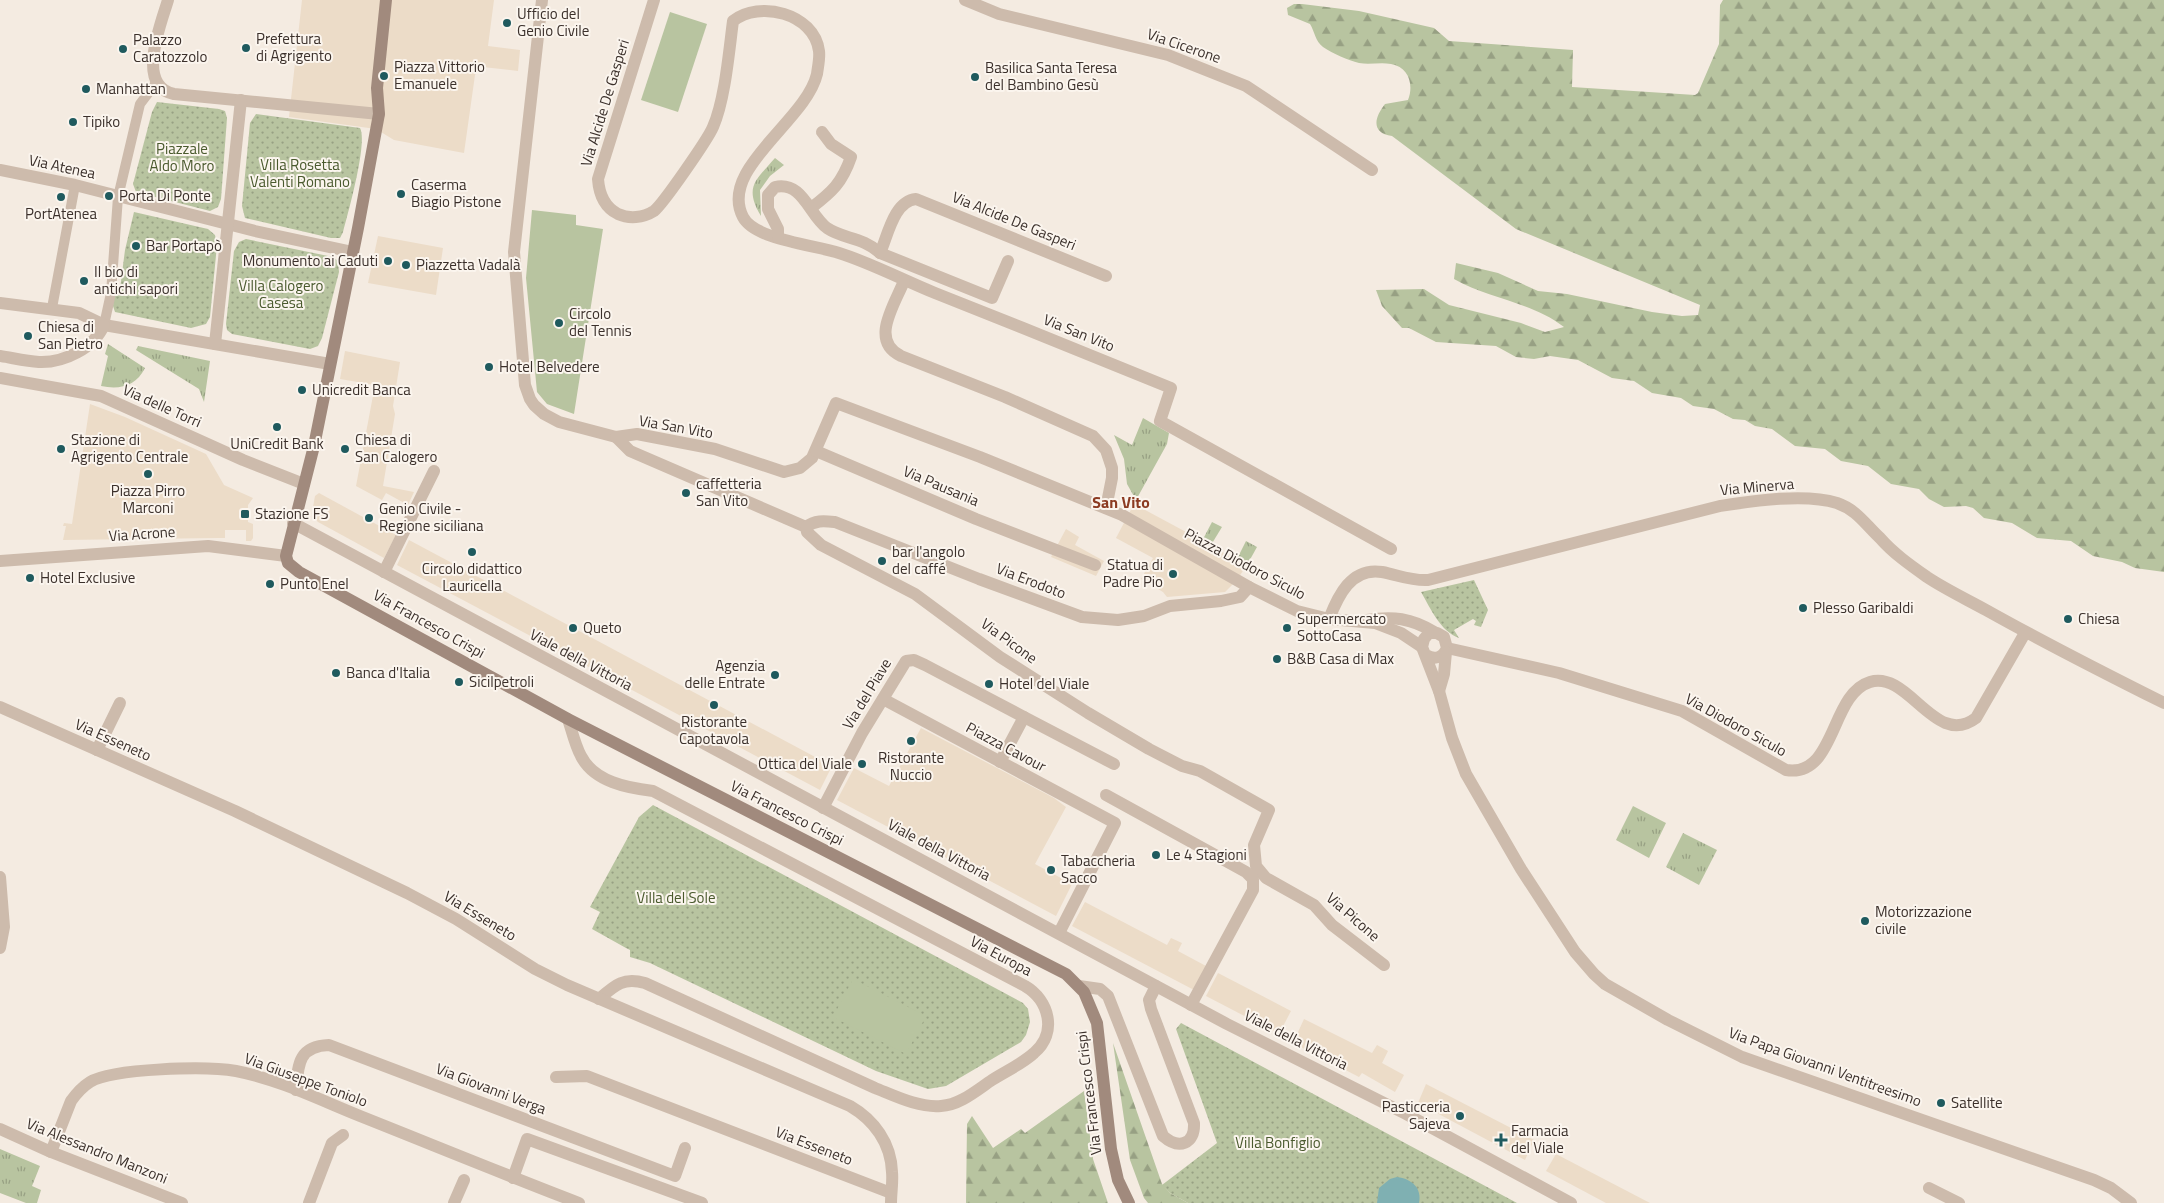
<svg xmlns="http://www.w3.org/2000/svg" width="2164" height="1203" font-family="'Titillium Web',sans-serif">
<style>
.grass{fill:url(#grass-tufts)}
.forest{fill:url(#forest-firs)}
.park{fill:url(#park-dots)}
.pitch{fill:#b8c4a0}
.plaza{fill:#ecdcc8}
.water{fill:#7fb0b2}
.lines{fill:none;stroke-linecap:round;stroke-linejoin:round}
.pedestrian{stroke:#cdbbac;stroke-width:10}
.minor{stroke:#cdbbac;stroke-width:12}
.tertiary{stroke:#cdbbac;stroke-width:12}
.secondary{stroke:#a18a7d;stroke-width:12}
.poi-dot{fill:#1f5a5e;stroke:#fbf5ee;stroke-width:2}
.labels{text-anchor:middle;stroke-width:4;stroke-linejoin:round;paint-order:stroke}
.poi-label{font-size:15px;fill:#3b302b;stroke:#fbf5ee;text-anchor:start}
.street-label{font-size:15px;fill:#3b302b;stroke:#fbf5ee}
.park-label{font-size:15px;fill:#4a5a2e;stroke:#fbf5ee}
.neighbourhood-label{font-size:16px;font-weight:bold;fill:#8c3b22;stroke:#fbf5ee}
</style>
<defs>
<pattern id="grass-tufts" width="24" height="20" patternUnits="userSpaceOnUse" patternTransform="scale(1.25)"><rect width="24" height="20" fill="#b8c4a0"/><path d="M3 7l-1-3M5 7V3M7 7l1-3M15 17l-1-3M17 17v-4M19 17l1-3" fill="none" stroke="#97a083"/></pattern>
<pattern id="forest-firs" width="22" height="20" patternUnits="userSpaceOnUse" patternTransform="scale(1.25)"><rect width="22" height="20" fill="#b8c4a0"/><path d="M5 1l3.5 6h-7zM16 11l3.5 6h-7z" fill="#97a083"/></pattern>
<pattern id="park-dots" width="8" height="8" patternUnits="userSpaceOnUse" patternTransform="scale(1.25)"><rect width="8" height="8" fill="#b8c4a0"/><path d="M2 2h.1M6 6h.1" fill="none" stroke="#97a083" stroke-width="1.8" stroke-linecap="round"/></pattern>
</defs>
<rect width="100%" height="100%" fill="#f4ebe1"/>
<g class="grass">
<path d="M775 158 784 165 770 176 760 190 761 216C744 187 755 181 775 158Z"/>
<path d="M108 344 145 368C136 386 120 390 101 386L108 356 105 354Z"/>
<polygon points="138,346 210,361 204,402 199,389 136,350"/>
<polygon points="1143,418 1169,433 1167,444 1136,500 1127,484 1124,459 1114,435 1132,445"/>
<polygon points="1212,522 1222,527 1211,545 1202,541"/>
<polygon points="1246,541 1257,547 1247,565 1237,559"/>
<polygon points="1633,806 1666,823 1649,858 1616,840"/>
<polygon points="1683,833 1717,850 1699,885 1666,867"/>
<polygon points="0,1149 40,1166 32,1186 41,1190 37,1203 26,1203 0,1193"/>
</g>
<g class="forest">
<path d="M1723 0H2164V572L2135 568 2122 562 2093 556 2071 541 2037 538 2012 523 1984 518 1973 508 1966 506 1944 507 1929 499 1919 489 1891 484 1868 466 1841 461 1825 449 1795 446 1772 429 1755 426 1745 420 1733 419 1714 409 1693 406 1681 398 1652 393 1634 381 1612 378 1578 360 1550 356 1534 359 1516 357 1496 346 1436 342 1409 328H1402L1382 306 1376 290 1424 289 1449 305 1521 323 1545 332 1564 327C1532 302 1489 299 1454 279L1456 263 1498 273 1538 291 1567 294 1652 312 1682 316 1698 315 1700 305 1516 229 1392 136C1371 133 1374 118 1385 104L1408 100C1414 85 1409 67 1391 64 1380 62 1370 65 1359 63 1348 60 1333 54 1323 47 1315 41 1315 32 1310 24L1288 15 1287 8 1294 4H1302L1359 11 1434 28 1449 41 1573 50 1572 87 1695 95 1698 93 1719 44 1720 5Z"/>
<polygon points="1113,1043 1162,1184 1170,1193 1188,1203 1148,1203 1144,1198 1130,1160"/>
<polygon points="1084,1091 1093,1159 1108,1203 966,1203 967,1124 972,1116 993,1148 1021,1129 1025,1133"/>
</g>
<g class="park">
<polygon points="157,102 219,109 225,111 227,118 221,199 218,207 210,211 136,192 133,184 152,112"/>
<path d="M256 114 360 128C368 142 348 213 343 232L340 238H331L245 218 242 206 250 123Z"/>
<polygon points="134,212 208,229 215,235 217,245 210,317 206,324 191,328 115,312 113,306 114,289 120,289 125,250"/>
<polygon points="246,239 333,257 338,261 339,272 322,338 318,346 310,349 232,334 227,330 226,324 234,251 239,242"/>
<path d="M1474 580 1488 610 1481 627 1474 625 1476 621 1473 619 1454 630 1459 638C1440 631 1431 609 1421 592Z"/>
<polygon points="653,805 1023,1003 1028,1009 1030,1022 1026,1035 1021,1042 946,1086 928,1089 876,1071 650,963 630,957 630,950 626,948 592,929 600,912 590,907 639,817"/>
<polygon points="1181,1023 1517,1203 1188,1203 1170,1193 1162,1185 1217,1143 1176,1029"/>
</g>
<g class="pitch">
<polygon points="670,12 707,24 678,112 641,100"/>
<polygon points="532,210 576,215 576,225 603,229 574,414 547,404 537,392 526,278"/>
<polygon points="853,979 926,1016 906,1054 833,1017"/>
</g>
<g class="plaza">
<polygon points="302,0 494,0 488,46 520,50 518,71 483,67 478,69 475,75 464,153 394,140 376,129 289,117"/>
<polygon points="378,236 443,248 436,295 368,283"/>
<polygon points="345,351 400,362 393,406 395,414 383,486 414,492 408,505 386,493 382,500 356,486 375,385 340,379"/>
<polygon points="90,404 125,417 206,454 224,485 253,498 248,505 248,522 253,524 253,538 251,541 246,541 246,530 225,530 225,538 218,538 63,540 66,526 63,526 64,523 72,524"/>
<polygon points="319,493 396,535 384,558 318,522 314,518 313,507 315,496"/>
<polygon points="1134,504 1214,547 1246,566 1237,580 1225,592 1167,597 1163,592 1141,579 1153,558 1116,538"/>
<polygon points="1066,529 1079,537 1075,545 1104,561 1096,576 1051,557"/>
<polygon points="409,540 832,766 820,790 397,565"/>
<polygon points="921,728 1054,798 1066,807 1035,864 1072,884 1056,916 837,800 854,768 889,786"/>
<polygon points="1085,902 1167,945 1171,938 1182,943 1178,951 1206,966 1194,990 1072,926"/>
<polygon points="1218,973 1291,1011 1279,1034 1206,996"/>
<polygon points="1304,1019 1372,1053 1377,1045 1388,1051 1382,1063 1404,1075 1395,1092 1362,1073 1359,1077 1293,1043"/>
<polygon points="1426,1084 1534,1140 1525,1160 1418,1103"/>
<polygon points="1556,1154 1650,1203 1606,1203 1546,1171"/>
</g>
<path class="water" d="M1397 1177C1412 1179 1422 1188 1419 1203H1377L1379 1188 1390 1179Z"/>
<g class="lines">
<g class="pedestrian">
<polyline points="52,308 75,185"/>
<polyline points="104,325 111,293 118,197 140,104 156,83"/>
</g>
<g class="minor">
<path d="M168 0C161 24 135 86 174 94L379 114"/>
<polyline points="542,0 514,252 525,385 530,399 534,405 544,414 559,422 616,437 637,434 715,449 784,472 800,468 812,458 836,403 980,457 1122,515 1249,587 1297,611 1329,619 1375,623 1401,633 1422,647"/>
<path d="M654 0 598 179C599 193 604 207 618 214 629 219 643 218 654 211 663 204 708 139 713 127 725 100 729 51 733 21 759 0 814 13 819 51 820 58 818 66 817 74 806 121 718 169 743 217 755 240 815 245 839 253 871 263 903 280 935 293 1014 324 1092 356 1171 388L1160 421 1391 549"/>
<polyline points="965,0 999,14 1168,55 1246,86 1372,170"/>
<polyline points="0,170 75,185 255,231 353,252"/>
<path d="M811 208C832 192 842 183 851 157L831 144 822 132"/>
<path d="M778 237V229L768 209V195L775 187C803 181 809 215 827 228 843 239 863 237 880 253L992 298 1008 261"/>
<path d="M880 253C888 235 894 201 916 199L1106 276"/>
<path d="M904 281C895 304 869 341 901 356L1005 397 1093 436 1106 450 1112 468V478L1106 508"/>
<polyline points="0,303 79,313 104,325 330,364"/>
<polyline points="215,344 241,100"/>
<path d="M0 356C13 358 26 361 39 362 64 363 94 348 104 325"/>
<polyline points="0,378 101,396 243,460 304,484"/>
<polyline points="616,437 630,451 806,527 807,532 821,545 915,594 1000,657 1088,713 1149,749 1182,766 1200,771 1269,810 1254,845 1256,866 1266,878 1314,905 1332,925 1384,965"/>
<polyline points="816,451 976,519 1095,565"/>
<polyline points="293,523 1227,1024 1406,1114 1571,1203"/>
<path d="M806 527C815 520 824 521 835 522L979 579 1082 617 1118 620 1144 616 1170 606 1221 601 1240 597 1249 587"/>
<polyline points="0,561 208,546 286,556"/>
<polyline points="384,572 434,471"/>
<path d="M1329 619C1338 596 1351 567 1382 572 1398 575 1411 581 1428 580L1720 506C1753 501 1805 493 1837 503 1857 510 1865 524 1880 538 1893 553 1910 565 1927 577 1945 589 1966 599 1986 610 2045 643 2104 673 2164 703"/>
<path d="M1367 620C1393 616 1411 618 1434 632"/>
<path d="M1447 648 1559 673 1682 711 1786 770C1836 778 1830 694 1870 682 1909 670 1935 749 1976 718L2025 633"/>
<path d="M1426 655C1435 660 1443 658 1447 648L1444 637 1437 633H1429L1424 639 1422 647 1439 691 1452 738 1466 774 1521 869 1575 952 1594 974 1605 984 1668 1020 1742 1057 2094 1180 2111 1188 2131 1203"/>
<polyline points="1439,691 1444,674 1446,652"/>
<polyline points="883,699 1115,823 1059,933"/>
<polyline points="1024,717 1114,764"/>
<path d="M568 719C572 731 575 745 581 756 594 782 628 788 653 791L1025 986C1049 1000 1058 1033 1034 1053 1022 1064 1006 1071 992 1080 977 1090 960 1105 941 1106 919 1108 895 1096 875 1088L645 983C623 977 615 985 599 999"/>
<polyline points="97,750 120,703"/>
<polyline points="1106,795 1246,872 1253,879 1253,890 1191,1005"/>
<polyline points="823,808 862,733 906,661 914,660 925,665 1024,717 1000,762"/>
<polyline points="0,877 4,927 0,948"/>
<path d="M1079 986 1100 989 1108 996 1163 1136C1179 1150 1195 1144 1194 1123L1151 1009 1149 1000 1156 986"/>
<polyline points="556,1077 587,1076 891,1193"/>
<path d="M296 1090C298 1065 298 1046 329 1045L675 1176 685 1148"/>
<path d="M51 1152 71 1101C76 1094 82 1087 90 1082 113 1068 207 1066 236 1071 278 1079 320 1100 360 1116 433 1145 506 1175 579 1203"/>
<polyline points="513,1178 527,1139 702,1203"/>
<polyline points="1929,1188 1959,1203"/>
<polyline points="309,1203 332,1143 343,1135"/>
<polyline points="454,1203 464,1180"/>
</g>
<g class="tertiary">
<path d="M0 707 235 811 407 893 456 919 535 969 567 985 850 1106C874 1120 891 1143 892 1172 893 1182 891 1193 891 1203"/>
<polyline points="0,1129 51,1152 182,1203"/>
</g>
<polyline class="secondary" points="386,0 377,88 379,114 358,228 314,446 286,556 288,563 299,572 568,719 1066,974 1084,992 1097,1023 1111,1149 1118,1180 1129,1203"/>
</g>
<g class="poi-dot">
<circle cx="507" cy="23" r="5"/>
<circle cx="246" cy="48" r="5"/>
<circle cx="123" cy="49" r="5"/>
<circle cx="384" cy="76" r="5"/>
<circle cx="975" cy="77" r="5"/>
<circle cx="86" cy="89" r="5"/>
<circle cx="73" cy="122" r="5"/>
<circle cx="401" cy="194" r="5"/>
<circle cx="109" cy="196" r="5"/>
<circle cx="61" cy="197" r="5"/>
<circle cx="136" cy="246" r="5"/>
<circle cx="388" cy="261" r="5"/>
<circle cx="406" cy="265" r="5"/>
<circle cx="84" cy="281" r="5"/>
<circle cx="559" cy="323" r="5"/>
<circle cx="28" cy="336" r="5"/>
<circle cx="489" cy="367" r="5"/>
<circle cx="302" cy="390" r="5"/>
<circle cx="277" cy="427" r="5"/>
<circle cx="61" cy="449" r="5"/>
<circle cx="345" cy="449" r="5"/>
<circle cx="148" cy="474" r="5"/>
<circle cx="686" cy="493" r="5"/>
<rect x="240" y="509" width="10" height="10" rx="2.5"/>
<circle cx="369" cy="518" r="5"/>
<circle cx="472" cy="552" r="5"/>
<circle cx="882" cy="561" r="5"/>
<circle cx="1173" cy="574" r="5"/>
<circle cx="30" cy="578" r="5"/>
<circle cx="270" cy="584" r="5"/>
<circle cx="1803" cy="608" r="5"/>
<circle cx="2068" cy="619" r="5"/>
<circle cx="573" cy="628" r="5"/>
<circle cx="1287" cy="628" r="5"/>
<circle cx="1277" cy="659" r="5"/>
<circle cx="336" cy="673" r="5"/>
<circle cx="775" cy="675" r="5"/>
<circle cx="459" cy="682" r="5"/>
<circle cx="989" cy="684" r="5"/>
<circle cx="714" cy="705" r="5"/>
<circle cx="911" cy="741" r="5"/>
<circle cx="862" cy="764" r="5"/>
<circle cx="1156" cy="855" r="5"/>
<circle cx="1051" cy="870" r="5"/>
<circle cx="1865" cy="921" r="5"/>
<circle cx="1941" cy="1103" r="5"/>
<circle cx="1460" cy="1116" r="5"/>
<path d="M1498.5 1132.5h5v5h5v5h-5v5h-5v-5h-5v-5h5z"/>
</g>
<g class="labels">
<g class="poi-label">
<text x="517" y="19">Ufficio del<tspan x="517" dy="17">Genio Civile</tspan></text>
<text x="256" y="44">Prefettura<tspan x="256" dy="17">di Agrigento</tspan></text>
<text x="133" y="45">Palazzo<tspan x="133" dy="17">Caratozzolo</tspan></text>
<text x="394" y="72">Piazza Vittorio<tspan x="394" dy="17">Emanuele</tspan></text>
<text x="985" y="73">Basilica Santa Teresa<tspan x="985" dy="17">del Bambino Gesù</tspan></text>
<text x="96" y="94">Manhattan</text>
<text x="83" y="127">Tipiko</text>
<text x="411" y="190">Caserma<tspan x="411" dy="17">Biagio Pistone</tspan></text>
<text x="119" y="201">Porta Di Ponte</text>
<text x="61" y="219" text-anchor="middle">PortAtenea</text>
<text x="146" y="251">Bar Portapò</text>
<text x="378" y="266" text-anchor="end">Monumento ai Caduti</text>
<text x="416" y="270">Piazzetta Vadalà</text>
<text x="94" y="277">Il bio di<tspan x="94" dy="17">antichi sapori</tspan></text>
<text x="569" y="319">Circolo<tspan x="569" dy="17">del Tennis</tspan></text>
<text x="38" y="332">Chiesa di<tspan x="38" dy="17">San Pietro</tspan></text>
<text x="499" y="372">Hotel Belvedere</text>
<text x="312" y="395">Unicredit Banca</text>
<text x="71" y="445">Stazione di<tspan x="71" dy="17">Agrigento Centrale</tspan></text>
<text x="355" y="445">Chiesa di<tspan x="355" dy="17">San Calogero</tspan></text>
<text x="277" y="449" text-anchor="middle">UniCredit Bank</text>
<text x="696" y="489">caffetteria<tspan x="696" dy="17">San Vito</tspan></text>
<text x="148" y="496" text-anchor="middle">Piazza Pirro<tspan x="148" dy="17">Marconi</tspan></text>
<text x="379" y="514">Genio Civile -<tspan x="379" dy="17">Regione siciliana</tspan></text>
<text x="255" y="519">Stazione FS</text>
<text x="892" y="557">bar l'angolo<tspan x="892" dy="17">del caffé</tspan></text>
<text x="1163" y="570" text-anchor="end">Statua di<tspan x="1163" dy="17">Padre Pio</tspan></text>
<text x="472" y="574" text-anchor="middle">Circolo didattico<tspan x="472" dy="17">Lauricella</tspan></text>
<text x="40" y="583">Hotel Exclusive</text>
<text x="280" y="589">Punto Enel</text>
<text x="1813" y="613">Plesso Garibaldi</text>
<text x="1297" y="624">Supermercato<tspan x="1297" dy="17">SottoCasa</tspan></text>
<text x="2078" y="624">Chiesa</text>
<text x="583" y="633">Queto</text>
<text x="1287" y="664">B&amp;B Casa di Max</text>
<text x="765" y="671" text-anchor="end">Agenzia<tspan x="765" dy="17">delle Entrate</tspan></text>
<text x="346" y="678">Banca d'Italia</text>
<text x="469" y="687">Sicilpetroli</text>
<text x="999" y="689">Hotel del Viale</text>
<text x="714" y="727" text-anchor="middle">Ristorante<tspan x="714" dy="17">Capotavola</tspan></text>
<text x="911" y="763" text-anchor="middle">Ristorante<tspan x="911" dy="17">Nuccio</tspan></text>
<text x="852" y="769" text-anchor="end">Ottica del Viale</text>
<text x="1166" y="860">Le 4 Stagioni</text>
<text x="1061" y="866">Tabaccheria<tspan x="1061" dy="17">Sacco</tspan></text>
<text x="1875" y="917">Motorizzazione<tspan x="1875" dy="17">civile</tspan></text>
<text x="1951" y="1108">Satellite</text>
<text x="1450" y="1112" text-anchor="end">Pasticceria<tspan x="1450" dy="17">Sajeva</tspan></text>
<text x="1511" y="1136">Farmacia<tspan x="1511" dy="17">del Viale</tspan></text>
</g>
<g class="street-label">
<text transform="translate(1184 46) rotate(19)" y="5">Via Cicerone</text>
<text transform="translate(605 103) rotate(-73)" y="5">Via Alcide De Gasperi</text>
<text transform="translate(62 167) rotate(12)" y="5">Via Atenea</text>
<text transform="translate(1014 221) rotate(22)" y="5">Via Alcide De Gasperi</text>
<text transform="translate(1079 333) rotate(22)" y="5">Via San Vito</text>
<text transform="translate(162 406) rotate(24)" y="5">Via delle Torri</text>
<text transform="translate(676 427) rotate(10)" y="5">Via San Vito</text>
<text transform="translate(941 486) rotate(23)" y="5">Via Pausania</text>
<text transform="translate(1757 487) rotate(-5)" y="5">Via Minerva</text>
<text transform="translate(142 534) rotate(-4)" y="5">Via Acrone</text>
<text transform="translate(1245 564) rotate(28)" y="5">Piazza Diodoro Siculo</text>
<text transform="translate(1031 581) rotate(21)" y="5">Via Erodoto</text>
<text transform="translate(429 624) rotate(29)" y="5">Via Francesco Crispi</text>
<text transform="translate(1009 641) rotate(36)" y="5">Via Picone</text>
<text transform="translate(581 660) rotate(28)" y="5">Viale della Vittoria</text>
<text transform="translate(867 694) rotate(-59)" y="5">Via del Piave</text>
<text transform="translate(1736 725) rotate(29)" y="5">Via Diodoro Siculo</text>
<text transform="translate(113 740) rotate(24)" y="5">Via Esseneto</text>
<text transform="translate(1006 747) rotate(28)" y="5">Piazza Cavour</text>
<text transform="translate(787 813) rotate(27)" y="5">Via Francesco Crispi</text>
<text transform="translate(939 850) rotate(28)" y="5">Viale della Vittoria</text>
<text transform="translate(480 916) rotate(31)" y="5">Via Esseneto</text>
<text transform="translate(1353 917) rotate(41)" y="5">Via Picone</text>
<text transform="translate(1001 956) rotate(28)" y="5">Via Europa</text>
<text transform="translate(1296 1040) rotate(27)" y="5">Viale della Vittoria</text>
<text transform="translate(1825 1067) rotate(20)" y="5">Via Papa Giovanni Ventitreesimo</text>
<text transform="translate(306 1080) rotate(20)" y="5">Via Giuseppe Toniolo</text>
<text transform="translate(491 1089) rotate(21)" y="5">Via Giovanni Verga</text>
<text transform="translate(1089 1093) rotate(-97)" y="5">Via Francesco Crispi</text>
<text transform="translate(814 1146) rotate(21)" y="5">Via Esseneto</text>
<text transform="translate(97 1151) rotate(22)" y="5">Via Alessandro Manzoni</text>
</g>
<g class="park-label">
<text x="182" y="154">Piazzale<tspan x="182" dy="17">Aldo Moro</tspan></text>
<text x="300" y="170">Villa Rosetta<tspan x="300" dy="17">Valenti Romano</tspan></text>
<text x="281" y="291">Villa Calogero<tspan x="281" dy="17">Casesa</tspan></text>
<text x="676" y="903">Villa del Sole</text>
<text x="1278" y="1148">Villa Bonfiglio</text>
</g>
<g class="neighbourhood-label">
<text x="1121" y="508">San Vito</text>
</g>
</g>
</svg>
